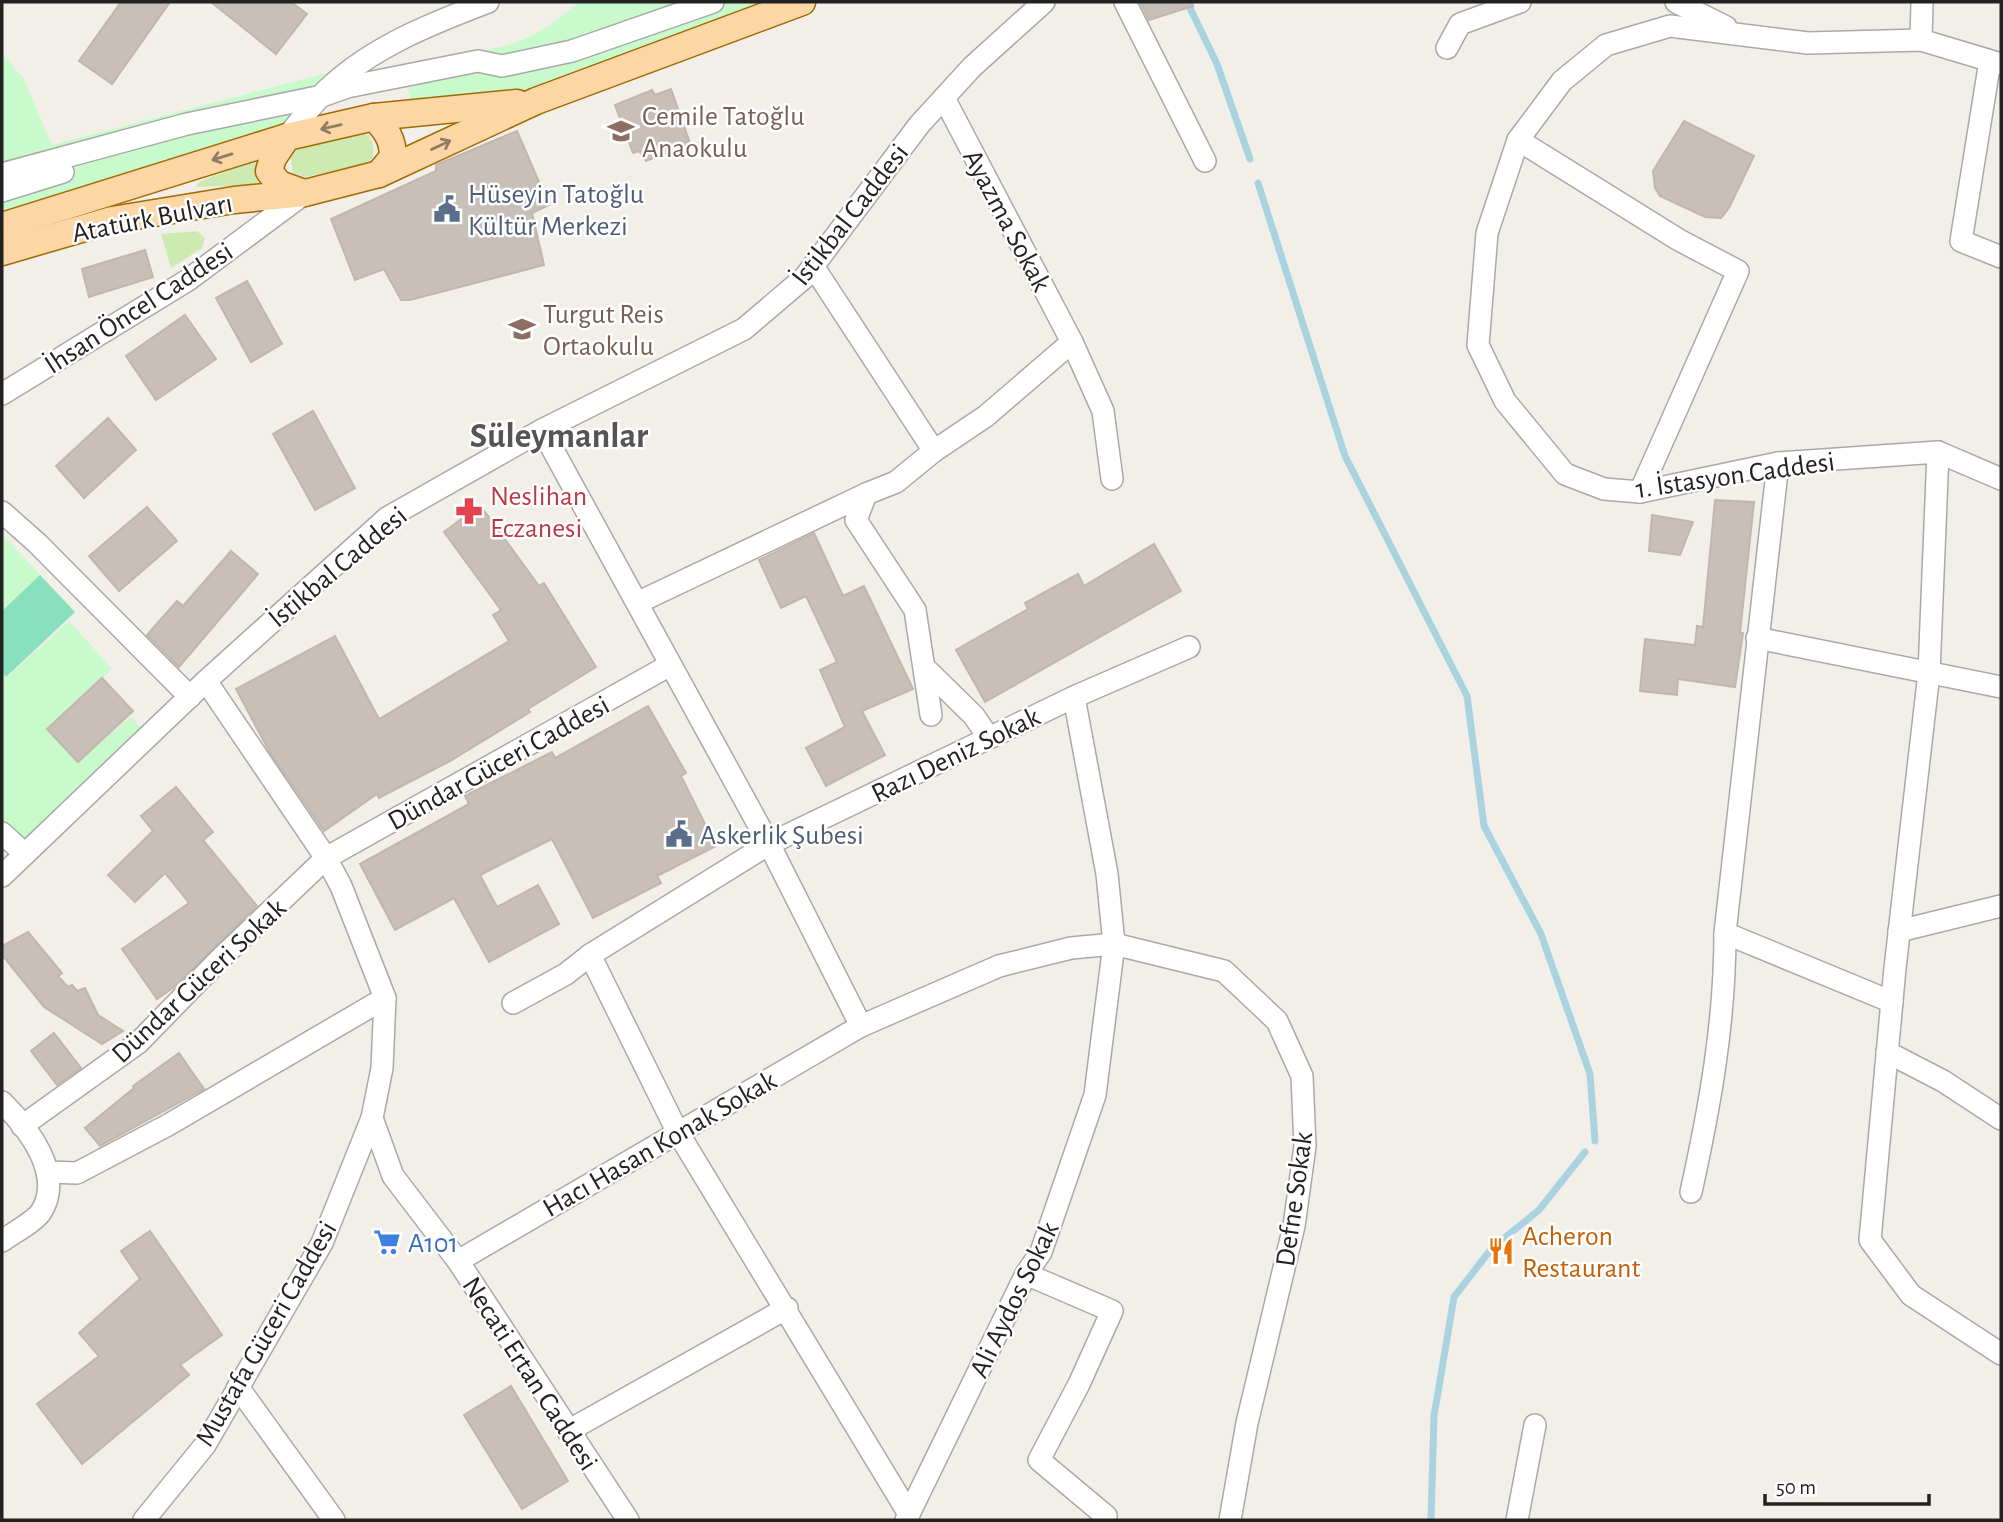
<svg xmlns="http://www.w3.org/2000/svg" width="2003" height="1522" font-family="'Alegreya Sans',sans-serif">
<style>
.grass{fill:#cdebb0}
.park{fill:#c8facc}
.pitch{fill:#88e0be}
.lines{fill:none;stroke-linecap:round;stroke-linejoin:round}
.stream{stroke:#aad3df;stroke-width:7}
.building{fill:#c7bfb8;stroke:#c4b6ab;stroke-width:2}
.minor-casing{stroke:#a9a9a9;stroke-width:24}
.major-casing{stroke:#a06b00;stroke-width:29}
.minor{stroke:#fff;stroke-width:21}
.major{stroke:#fcd6a4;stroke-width:26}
.oneway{stroke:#8f7c63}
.labels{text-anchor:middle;stroke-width:5;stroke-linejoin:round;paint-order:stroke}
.education-label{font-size:28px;fill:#785e54;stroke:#fff;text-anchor:start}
.service-label{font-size:28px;fill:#4e5e75;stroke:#fff;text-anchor:start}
.street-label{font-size:28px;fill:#222;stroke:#fff}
.health-label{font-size:28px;fill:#be3a42;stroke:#fff;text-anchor:start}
.food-label{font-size:28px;fill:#c56008;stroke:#fff;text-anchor:start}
.shop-label{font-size:28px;fill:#366cbe;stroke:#fff;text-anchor:start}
.district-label{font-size:35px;font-weight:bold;fill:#555;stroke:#fff}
</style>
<rect width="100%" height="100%" fill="#f2efe9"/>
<g class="grass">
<path d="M363 133 369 136C374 146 376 153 369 163L305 177 293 173 290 153 294 150Z"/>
<polygon points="256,159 261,185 196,187 199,182"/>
<polygon points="197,231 205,238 202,248 171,268 161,234"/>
</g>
<g class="park">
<path d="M579 2H807L552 89 412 102 408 90C429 49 476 56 514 43 538 35 561 18 579 2Z"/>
<polygon points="2,53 24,79 52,145 357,65 259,151 2,230"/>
<polygon points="2,534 40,575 2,611"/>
<polygon points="69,621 112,669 48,729 78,762 131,717 144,731 13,851 2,839 2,672 7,677"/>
</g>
<polygon class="pitch" points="40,575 75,612 6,677 2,672 2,611"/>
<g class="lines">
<g class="stream">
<polyline points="1187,2 1217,64 1250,159"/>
<polyline points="1258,183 1345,456 1467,696 1484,826 1541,934 1590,1074 1595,1141"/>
<polyline points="1431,1520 1434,1416 1454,1297 1492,1248 1539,1210 1585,1152"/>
</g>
</g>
<g class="building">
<polygon points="121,2 170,2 112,84 79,61"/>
<polygon points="211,2 291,2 307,14 276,54"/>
<polygon points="1140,2 1192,2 1193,6 1149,20"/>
<polygon points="671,89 690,143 646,161 639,151 633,153 615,105 652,90 655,95"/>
<polygon points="1684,121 1754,156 1729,208 1721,218 1705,217 1660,196 1655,188 1653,171"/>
<polygon points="517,131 549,205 532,213 544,265 410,300 401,300 384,269 355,280 331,219 436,171 436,165"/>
<polygon points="145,250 153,277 89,297 82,269"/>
<polygon points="247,281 282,344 251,362 216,298"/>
<polygon points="185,315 216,359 156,400 126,356"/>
<polygon points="313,411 355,488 315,510 273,434"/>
<polygon points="108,418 136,450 84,498 56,466"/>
<polygon points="1715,500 1754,502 1740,633 1743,633 1735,687 1678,679 1677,695 1640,691 1645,639 1695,645 1697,626 1703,627"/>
<polygon points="480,505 539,586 544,583 596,667 528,709 530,712 452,760 379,798 377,794 324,831 269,751 236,689 335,636 379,719 509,641 493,615 501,610 444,532"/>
<polygon points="147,507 177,541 119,591 89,556"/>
<polygon points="1652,515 1693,522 1680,555 1649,551"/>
<polygon points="814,533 843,596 864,586 913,689 862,711 885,755 826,786 806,748 845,727 820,670 837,662 806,596 781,608 759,560"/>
<polygon points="1154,544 1181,591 985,702 956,650 1028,609 1025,603 1078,574 1084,586"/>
<polygon points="231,551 258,574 179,667 147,635 177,601 183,606"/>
<polygon points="102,678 133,711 78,762 47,729"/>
<polygon points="648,706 686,773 681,776 716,846 657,876 661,883 593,918 552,839 480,875 497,907 538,885 559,924 489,962 454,898 395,930 360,864 469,804 465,796 552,752 555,758"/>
<polygon points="176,787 213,832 203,840 257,906 174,987 157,999 122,949 189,903 165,873 135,902 108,875 153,831 141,816"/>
<polygon points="28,932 62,973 58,976 68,987 72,985 77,991 85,988 98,1015 123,1031 102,1044 44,1007 2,955 2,946"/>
<polygon points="54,1033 81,1068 57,1085 31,1051"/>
<polygon points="179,1053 204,1089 100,1146 85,1128 134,1088 133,1086"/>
<polygon points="150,1231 222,1335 180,1365 189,1375 82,1464 37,1404 99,1356 79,1333 140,1279 121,1251"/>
<polygon points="511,1386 568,1481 522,1509 464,1415"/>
</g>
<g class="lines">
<defs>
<g id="minor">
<polyline points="1125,2 1205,161"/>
<polyline points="1676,2 1726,27"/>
<polyline points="1921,40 1922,2"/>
<polyline points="1447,48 1460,24 1520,2"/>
<polyline points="1990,61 1961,241 2001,257"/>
<polyline points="2001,64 1921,40 1808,43 1670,26 1606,45 1562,81 1518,140 1487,233 1478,345 1505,401 1565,474 1604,489 1640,492 1778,463 1938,452 2001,479"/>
<polyline points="944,98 1072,342 1103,411 1112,479"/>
<path d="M287 137C301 120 314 101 330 87 374 46 433 23 488 2"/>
<polyline points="1518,140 1679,240 1738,271 1640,492"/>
<polyline points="2,174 187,124 322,96 347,87 478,61 502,66 572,51 713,2"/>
<polyline points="2,191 63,172"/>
<polyline points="813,266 934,451 986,416 1072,342"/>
<polyline points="2,394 188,280 305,193"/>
<polyline points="542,430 769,844 861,1026"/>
<polyline points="1938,452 1929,673 1895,968 1870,1240 1911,1295 2001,1354"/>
<polyline points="1778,463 1725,933 1892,1002"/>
<polyline points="2,512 37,543 190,697"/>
<polyline points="637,603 866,494"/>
<polyline points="1757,638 2001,687"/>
<polyline points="925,668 974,716 989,738"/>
<polyline points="931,715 915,610 856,520 866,494 896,482 934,451"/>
<polyline points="2,833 25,854"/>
<polyline points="2,876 206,681 387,518 542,430 744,329 805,277 919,125 972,67 1044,2"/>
<polyline points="1899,931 2001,906"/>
<polyline points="590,955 677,1131 909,1514"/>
<polyline points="513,1003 566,974 590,955 769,844 1074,697 1189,647"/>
<polyline points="1887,1052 1943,1081 2001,1119"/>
<path d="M2 1102C27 1127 65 1174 41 1212 34 1222 13 1233 2 1241"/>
<polyline points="372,1118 393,1176 458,1261 628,1520"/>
<polyline points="22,1126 138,1043 219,960 326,858 670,665"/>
<polyline points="47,1172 77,1173 168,1125 385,998"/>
<path d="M1691 1192C1710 1106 1725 1022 1725 933"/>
<polyline points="458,1261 861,1026 999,966 1071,948 1114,944 1224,971 1277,1021 1302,1076 1305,1146 1294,1226 1247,1423 1230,1520"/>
<polyline points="1026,1274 1112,1311 1079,1384 1039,1460 1106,1516 1106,1520"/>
<polyline points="238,1387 334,1520"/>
<polyline points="568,1431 787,1308"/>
<polyline points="144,1520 205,1445 322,1243 372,1118 382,1068 385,998 341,886 326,858 206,681"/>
<polyline points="906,1520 1026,1274 1041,1252 1095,1095 1114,944 1107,874 1074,697"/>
<polyline points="1517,1520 1535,1425"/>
</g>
<g id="major">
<path d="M374 117C386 130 393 139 393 157L379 174"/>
<polyline points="287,137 273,158 269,171 279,184 304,193"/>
<polyline points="2,226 287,137 374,117 517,103"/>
<polyline points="2,252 112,220 234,200 305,193 379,174 536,101 802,2"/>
</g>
</defs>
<use href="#minor" class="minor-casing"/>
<use href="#major" class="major-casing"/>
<use href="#minor" class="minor"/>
<use href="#major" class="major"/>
</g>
<defs><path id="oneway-shaft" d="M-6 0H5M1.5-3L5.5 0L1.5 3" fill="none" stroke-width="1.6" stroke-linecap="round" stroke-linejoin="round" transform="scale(1.75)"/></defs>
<g class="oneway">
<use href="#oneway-shaft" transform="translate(331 127) rotate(167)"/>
<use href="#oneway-shaft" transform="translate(441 145) rotate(-25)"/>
<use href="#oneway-shaft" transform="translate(222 157) rotate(163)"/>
</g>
<defs>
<symbol id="school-bare" viewBox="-9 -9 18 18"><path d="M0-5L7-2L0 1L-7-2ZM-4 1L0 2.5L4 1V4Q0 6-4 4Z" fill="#8d6e63" stroke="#fff" stroke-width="2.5" paint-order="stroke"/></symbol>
<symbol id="civic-bare" viewBox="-9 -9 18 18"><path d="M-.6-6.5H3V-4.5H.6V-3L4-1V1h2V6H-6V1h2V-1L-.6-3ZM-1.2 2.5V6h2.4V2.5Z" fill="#5c6f8a" stroke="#fff" stroke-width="2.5" paint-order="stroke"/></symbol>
<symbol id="pharmacy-bare" viewBox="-9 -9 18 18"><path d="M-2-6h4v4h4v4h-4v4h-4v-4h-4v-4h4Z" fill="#e0444e" stroke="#fff" stroke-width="2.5" paint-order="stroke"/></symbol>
<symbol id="supermarket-bare" viewBox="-9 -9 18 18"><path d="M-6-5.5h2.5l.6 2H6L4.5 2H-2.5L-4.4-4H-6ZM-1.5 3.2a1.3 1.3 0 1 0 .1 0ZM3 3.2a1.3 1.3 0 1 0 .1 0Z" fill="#3f7fe0" stroke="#fff" stroke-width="2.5" paint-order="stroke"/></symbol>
<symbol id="restaurant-bare" viewBox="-9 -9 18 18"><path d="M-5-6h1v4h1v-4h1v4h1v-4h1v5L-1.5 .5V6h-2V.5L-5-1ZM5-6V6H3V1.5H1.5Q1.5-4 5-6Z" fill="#e8710a" stroke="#fff" stroke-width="2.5" paint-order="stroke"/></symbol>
</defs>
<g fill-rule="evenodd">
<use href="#school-bare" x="602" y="112" width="38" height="38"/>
<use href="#civic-bare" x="428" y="190" width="38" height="38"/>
<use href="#school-bare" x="503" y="310" width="38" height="38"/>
<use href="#pharmacy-bare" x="450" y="492" width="38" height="38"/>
<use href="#civic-bare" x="660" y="815" width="38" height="38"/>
<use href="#supermarket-bare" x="368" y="1223" width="38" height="38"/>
<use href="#restaurant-bare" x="1482" y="1232" width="38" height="38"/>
</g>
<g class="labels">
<g class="education-label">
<text x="642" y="125">Cemile Tatoğlu<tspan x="642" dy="32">Anaokulu</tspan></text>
<text x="543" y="323">Turgut Reis<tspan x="543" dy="32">Ortaokulu</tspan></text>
</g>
<g class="service-label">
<text x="468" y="203">Hüseyin Tatoğlu<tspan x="468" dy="32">Kültür Merkezi</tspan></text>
<text x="700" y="844">Askerlik Şubesi</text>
</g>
<g class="street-label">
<text transform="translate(849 214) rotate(-52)" y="10">İstikbal Caddesi</text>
<text transform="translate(152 217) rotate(-11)" y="10">Atatürk Bulvarı</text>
<text transform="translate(1008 220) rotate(62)" y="10">Ayazma Sokak</text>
<text transform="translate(138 307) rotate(-33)" y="10">İhsan Öncel Caddesi</text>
<text transform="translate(1735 474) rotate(-8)" y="10">1. İstasyon Caddesi</text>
<text transform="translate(337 566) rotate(-40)" y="10">İstikbal Caddesi</text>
<text transform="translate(955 754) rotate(-26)" y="10">Razı Deniz Sokak</text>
<text transform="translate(498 762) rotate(-29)" y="10">Dündar Güceri Caddesi</text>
<text transform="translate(198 980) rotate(-43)" y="10">Dündar Güceri Sokak</text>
<text transform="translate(659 1143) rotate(-30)" y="10">Hacı Hasan Konak Sokak</text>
<text transform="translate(1293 1199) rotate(-82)" y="10">Defne Sokak</text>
<text transform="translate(1013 1299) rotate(-64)" y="10">Ali Aydos Sokak</text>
<text transform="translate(265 1333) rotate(-60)" y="10">Mustafa Güceri Caddesi</text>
<text transform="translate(531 1373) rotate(57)" y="10">Necati Ertan Caddesi</text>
</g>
<g class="health-label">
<text x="490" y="505">Neslihan<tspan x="490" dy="32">Eczanesi</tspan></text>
</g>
<g class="food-label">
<text x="1522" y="1245">Acheron<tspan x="1522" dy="32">Restaurant</tspan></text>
</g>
<g class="shop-label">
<text x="408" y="1252">A101</text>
</g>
<g class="district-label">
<text x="559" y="447">Süleymanlar</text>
</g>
</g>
<rect width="2003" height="1522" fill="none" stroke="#222222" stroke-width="7"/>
<path d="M1765 1494v10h164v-10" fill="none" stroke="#222222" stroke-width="3.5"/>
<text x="1776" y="1494" font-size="21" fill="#222222" stroke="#ffffff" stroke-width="5" paint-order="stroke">50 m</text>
</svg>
